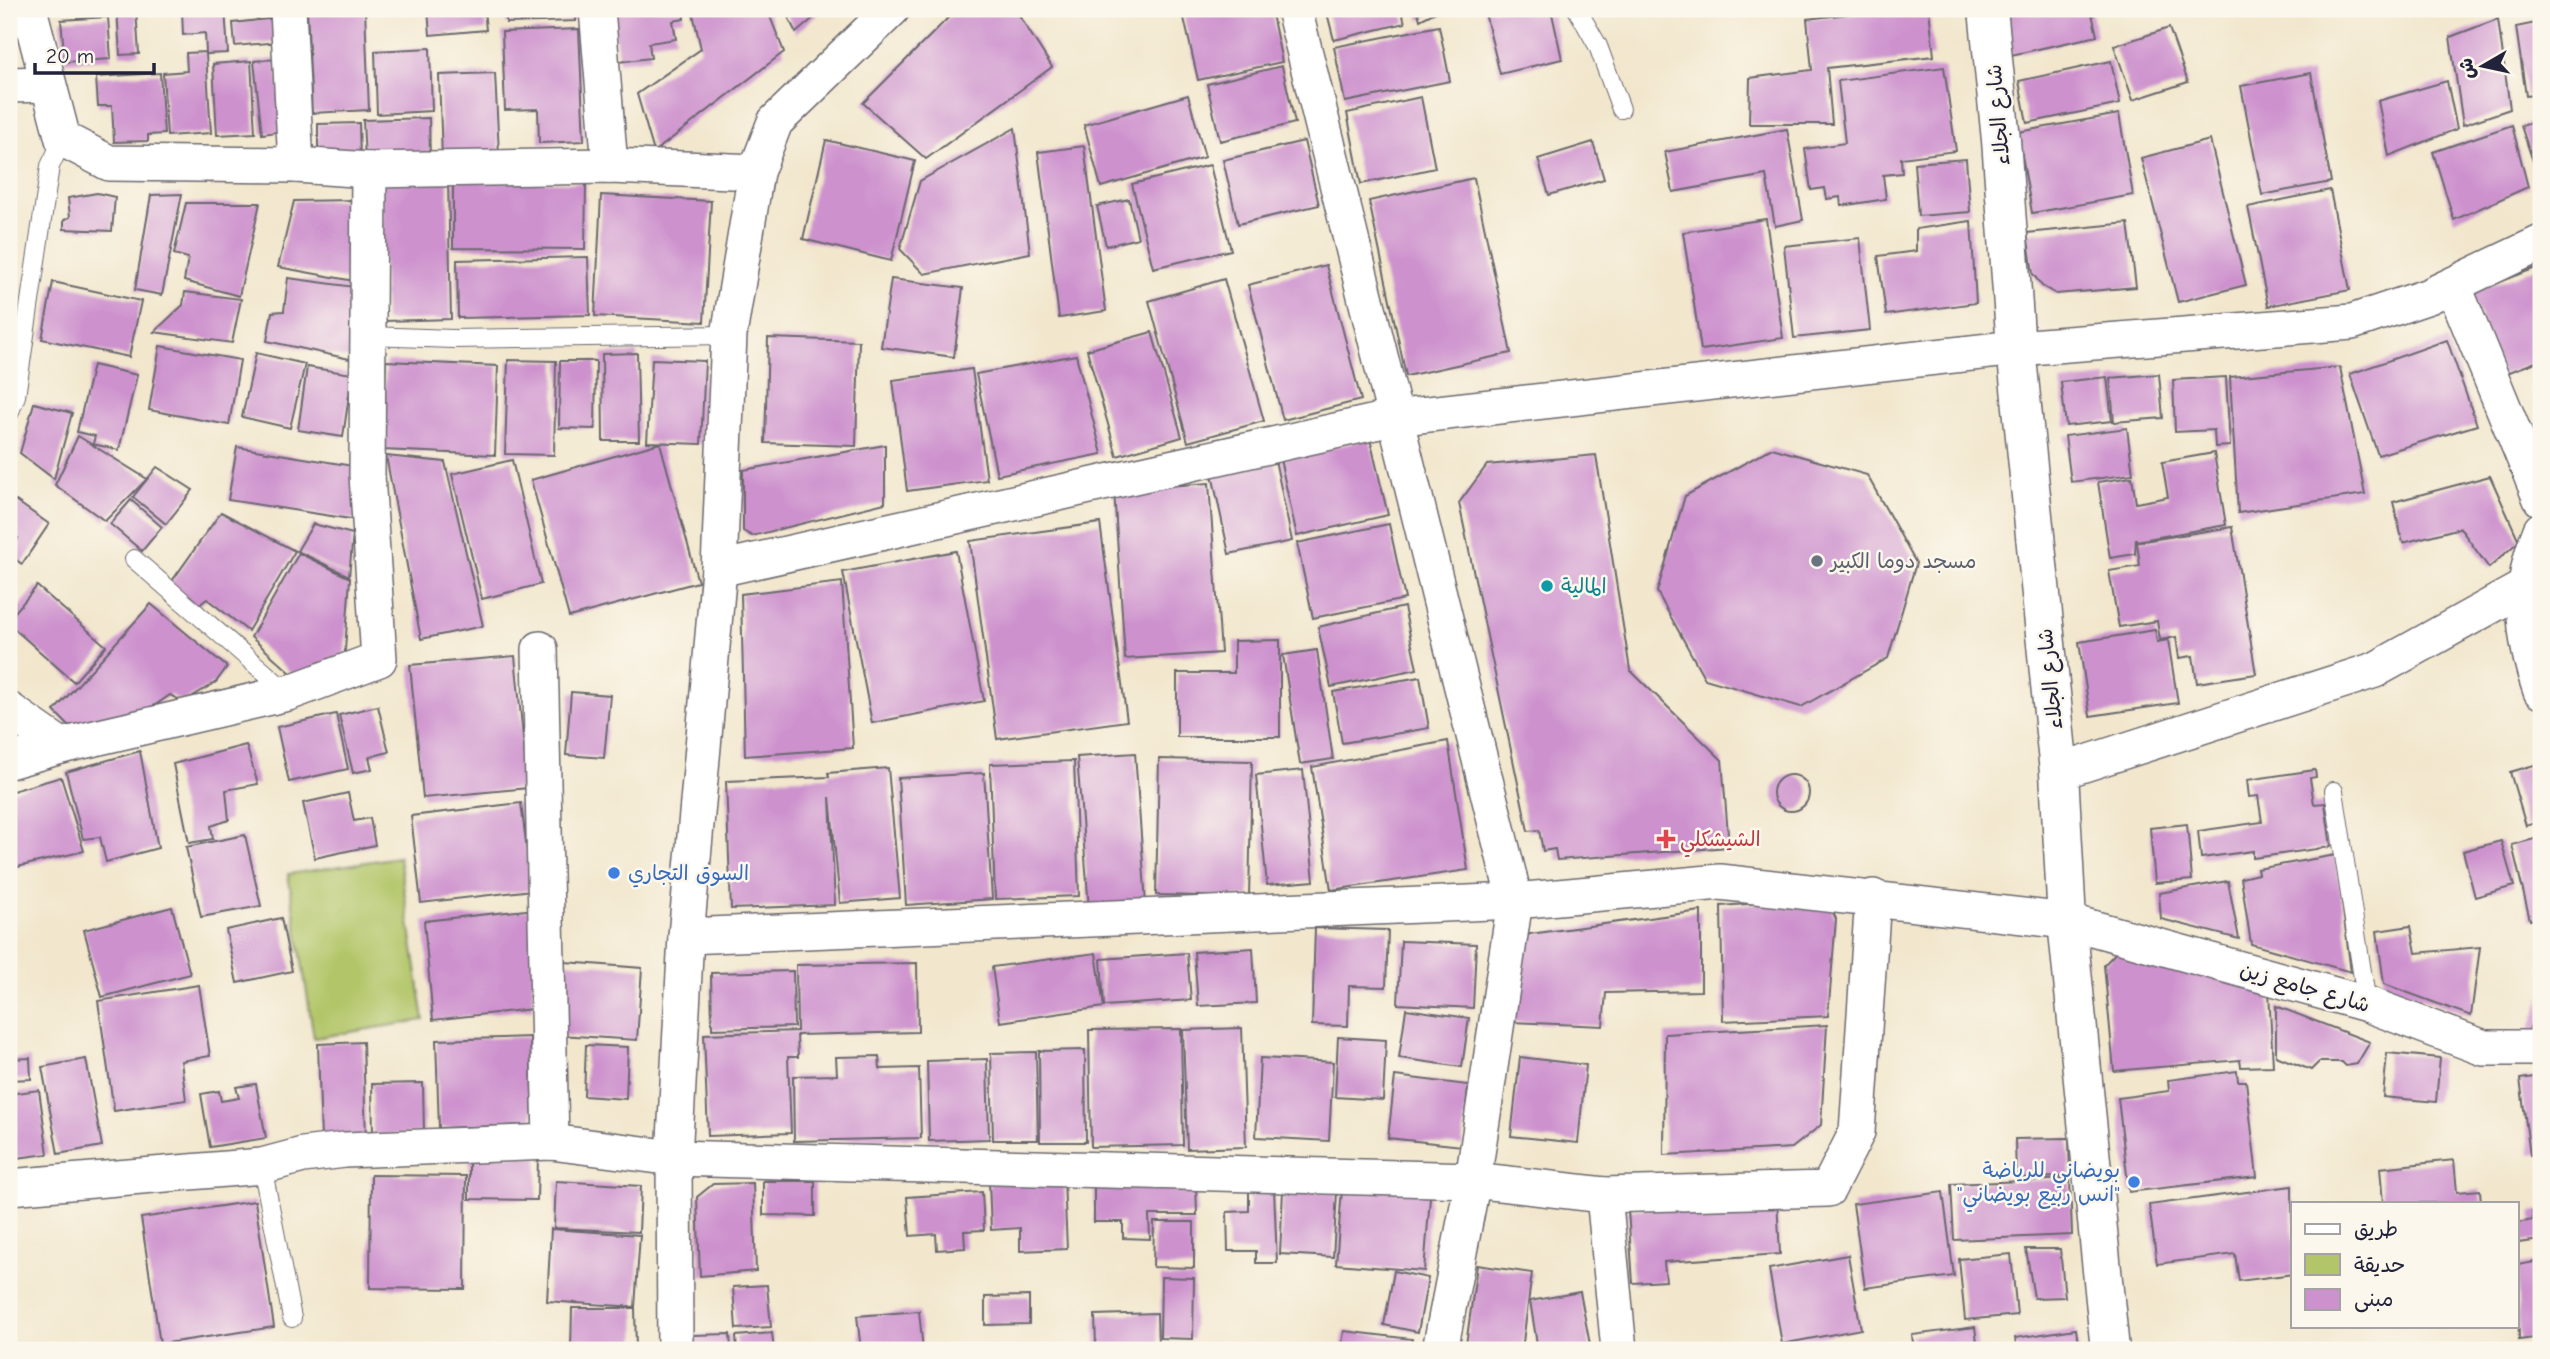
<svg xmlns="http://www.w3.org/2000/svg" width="2550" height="1359" font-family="'Comic Neue','Playpen Sans Arabic',sans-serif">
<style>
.green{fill:#b2c669;stroke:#6a7452;stroke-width:2}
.building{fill:#cd92ce}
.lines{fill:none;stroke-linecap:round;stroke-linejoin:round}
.lane-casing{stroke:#6b676e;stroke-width:20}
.street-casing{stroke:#6b676e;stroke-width:38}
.secondary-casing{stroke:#6b676e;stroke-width:41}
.lane{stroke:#fff;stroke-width:18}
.street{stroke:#fff;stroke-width:35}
.secondary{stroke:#fff;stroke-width:38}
.worship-dot{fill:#6b7280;stroke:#fbf7ec;stroke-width:2.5}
.culture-dot{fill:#0f9aa8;stroke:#fbf7ec;stroke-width:2.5}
.health-dot{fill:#e0444e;stroke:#fbf7ec;stroke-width:2.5}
.shop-dot{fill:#3f7fe0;stroke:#fbf7ec;stroke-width:2.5}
.labels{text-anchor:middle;stroke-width:5;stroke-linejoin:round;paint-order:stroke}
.street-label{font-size:21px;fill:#22223b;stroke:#fbf7ec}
.worship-label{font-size:21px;fill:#5b616d;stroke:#fbf7ec;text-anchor:start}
.culture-label{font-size:21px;fill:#0d838f;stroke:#fbf7ec;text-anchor:start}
.health-label{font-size:21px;fill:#be3a42;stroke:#fbf7ec;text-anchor:start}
.shop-label{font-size:21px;fill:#366cbe;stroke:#fbf7ec;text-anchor:start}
</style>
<rect width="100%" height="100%" fill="#fbf7ec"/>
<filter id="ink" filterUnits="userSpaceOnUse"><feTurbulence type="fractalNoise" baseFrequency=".0143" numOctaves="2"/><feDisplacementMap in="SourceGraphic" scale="14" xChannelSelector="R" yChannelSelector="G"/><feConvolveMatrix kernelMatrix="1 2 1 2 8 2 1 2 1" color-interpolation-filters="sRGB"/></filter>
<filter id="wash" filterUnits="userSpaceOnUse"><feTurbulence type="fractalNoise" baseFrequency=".00686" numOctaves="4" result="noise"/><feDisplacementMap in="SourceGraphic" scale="28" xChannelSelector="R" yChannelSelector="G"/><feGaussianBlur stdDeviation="1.57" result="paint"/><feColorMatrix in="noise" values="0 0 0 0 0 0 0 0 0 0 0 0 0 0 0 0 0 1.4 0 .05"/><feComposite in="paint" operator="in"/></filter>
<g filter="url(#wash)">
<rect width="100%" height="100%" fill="#f2e7cd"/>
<polygon class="green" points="399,857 424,1020 314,1038 288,874"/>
<g id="blocks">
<g class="building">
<polygon points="117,9 136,9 139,54 120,55"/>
<polygon points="182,9 225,9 228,53 206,54 211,133 167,136 163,73 187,71 186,53 206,52 205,33 183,35"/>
<polygon points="307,9 365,9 369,110 312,113"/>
<polygon points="428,9 484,9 486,30 430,35"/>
<polygon points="506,9 576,9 576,21 506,23"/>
<polygon points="611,9 683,9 684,19 673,21 676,39 649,43 651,58 619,62"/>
<polygon points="692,9 767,9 784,52 654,152 637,94 701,49"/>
<polygon points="784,9 824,9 796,33"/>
<polygon points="957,9 1015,9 1052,67 926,159 863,103"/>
<polygon points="1182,9 1271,9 1282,62 1198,80"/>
<polygon points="1326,9 1401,9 1405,23 1334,40"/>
<polygon points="1417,9 1441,9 1420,20"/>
<polygon points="1484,9 1551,9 1562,59 1500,74"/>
<polygon points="1856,9 1929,9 1934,56 1827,68 1832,124 1749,124 1750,78 1812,70 1807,19 1857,13"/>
<polygon points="2001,9 2091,9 2097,36 2011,55"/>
<polygon points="108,17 111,59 65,62 61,20"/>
<polygon points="276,18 279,42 235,46 233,23"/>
<polygon points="2498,19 2510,109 2463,125 2450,37"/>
<polygon points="2541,22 2541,94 2526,96 2516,27"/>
<polygon points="1439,26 1450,81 1345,102 1334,47"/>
<polygon points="2169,28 2188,82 2133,100 2114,46"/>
<polygon points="579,29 584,141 539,143 538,109 505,110 502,32"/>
<polygon points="430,48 432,111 377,114 375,51"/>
<polygon points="276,59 284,131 262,134 254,61"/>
<polygon points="251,61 255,133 217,135 213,64"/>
<polygon points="2111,61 2120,104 2027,123 2019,81"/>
<polygon points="1282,66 1295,123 1220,141 1207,84"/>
<polygon points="1944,67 1956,151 1901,158 1902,173 1883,175 1886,199 1841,206 1840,197 1827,199 1825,188 1811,190 1805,149 1845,143 1838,81"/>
<polygon points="160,73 164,134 148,135 148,141 114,142 112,106 98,106 96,77"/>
<polygon points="495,73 499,154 442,157 439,75"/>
<polygon points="2311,73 2331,182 2262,195 2241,86"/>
<polygon points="2447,81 2457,129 2389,156 2378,101"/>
<polygon points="1188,95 1205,157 1101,187 1084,125"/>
<polygon points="1421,97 1435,168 1361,184 1347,113"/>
<polygon points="2119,114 2133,195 2032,213 2018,132"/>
<polygon points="429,118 430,158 365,160 363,120"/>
<polygon points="2541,120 2541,185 2521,126"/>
<polygon points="359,123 360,161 318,161 318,124"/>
<polygon points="2512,125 2528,187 2454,220 2433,152"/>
<polygon points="1015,128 1030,253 924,274 900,249 920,181"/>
<polygon points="1787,129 1803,220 1775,226 1766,175 1673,192 1665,152"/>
<polygon points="826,140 915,161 891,261 803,239"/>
<polygon points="2210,140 2246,285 2178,302 2141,158"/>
<polygon points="1304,141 1319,205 1238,224 1223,160"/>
<polygon points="1593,142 1604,179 1549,195 1538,159"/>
<polygon points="1084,146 1106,311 1059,318 1038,152"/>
<polygon points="1966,159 1970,212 1918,216 1914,163"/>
<polygon points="1210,165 1231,250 1153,268 1132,184"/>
<polygon points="1474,178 1511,353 1406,376 1369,201"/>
<polygon points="453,180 586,183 585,249 453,248"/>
<polygon points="448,181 451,319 385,321 381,183"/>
<polygon points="2330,190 2350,290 2268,306 2248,207"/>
<polygon points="97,193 115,197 112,231 64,229 64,220 70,217 68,198"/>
<polygon points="182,194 162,295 135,290 151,195"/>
<polygon points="601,195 711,201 704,322 595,316"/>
<polygon points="1129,199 1138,238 1106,246 1097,206"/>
<polygon points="354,200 354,281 278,267 294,201"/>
<polygon points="186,203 260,203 239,296 184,281 188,258 174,254"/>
<polygon points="1766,219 1783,338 1701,350 1683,232"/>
<polygon points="1971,221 1976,303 1886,315 1878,256 1916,251 1916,229"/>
<polygon points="2128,223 2136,287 2056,294 2042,286 2033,274 2027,233"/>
<polygon points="1860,238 1870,330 1794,338 1784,246"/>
<polygon points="588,257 590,315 458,318 457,260"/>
<polygon points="1326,265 1361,400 1283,420 1248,285"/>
<polygon points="2541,266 2541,360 2502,375 2471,293"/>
<polygon points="288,278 355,287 354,360 267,341 272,312 284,311"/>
<polygon points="891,279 963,288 954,357 881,347"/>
<polygon points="1224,279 1264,421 1188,442 1149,301"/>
<polygon points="53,282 141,301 129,357 42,339"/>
<polygon points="185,292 241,299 232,343 154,332 183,305"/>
<polygon points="1152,332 1182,437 1117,456 1087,350"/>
<polygon points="768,338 859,341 856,446 765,443"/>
<polygon points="2447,340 2477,425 2378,455 2350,374"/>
<polygon points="160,346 240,360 229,425 149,410"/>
<polygon points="256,353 305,364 290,428 242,417"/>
<polygon points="637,353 639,441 603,441 602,354"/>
<polygon points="1076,355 1102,454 997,475 976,374"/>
<polygon points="652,359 705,361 701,444 647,442"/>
<polygon points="508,360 556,361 554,455 505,454"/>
<polygon points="386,361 498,366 495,455 382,450"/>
<polygon points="560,361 596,361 595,429 559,428"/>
<polygon points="93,365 137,375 119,450 93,444 95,436 77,432"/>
<polygon points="307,367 352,374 343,437 298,430"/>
<polygon points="2340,367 2365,494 2238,513 2230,377"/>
<polygon points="972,369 987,480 907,491 893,380"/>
<polygon points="2159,374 2163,418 2114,422 2110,378"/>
<polygon points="2107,377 2112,421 2066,426 2061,382"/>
<polygon points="2226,377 2230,446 2215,447 2214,430 2175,432 2173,380"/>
<polygon points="34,403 72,413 54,479 20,453"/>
<polygon points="2127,428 2133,474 2071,482 2065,436"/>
<polygon points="78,436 147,479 105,521 55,485"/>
<polygon points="1370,439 1388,515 1297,536 1280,459"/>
<polygon points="660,443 698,582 569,617 531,480"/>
<polygon points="885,445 885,503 752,536 743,531 743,470"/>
<polygon points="237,447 365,468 357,520 228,500"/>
<polygon points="1772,448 1867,475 1916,563 1888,658 1801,707 1705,679 1657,592 1685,496"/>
<polygon points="2214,453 2226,525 2136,541 2136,538 2135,554 2110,558 2098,482 2132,477 2136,503 2168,497 2162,462"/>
<polygon points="1596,455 1630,670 1722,760 1729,847 1557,860 1555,849 1543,851 1539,830 1528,831 1459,503 1487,465"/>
<polygon points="386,456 445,462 483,626 421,639"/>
<polygon points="512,460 541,584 482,599 452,474"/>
<polygon points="1275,460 1292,541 1229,554 1212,474"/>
<polygon points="157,467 193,490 166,524 133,497"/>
<polygon points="2490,476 2519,541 2489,568 2460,528 2403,543 2393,502"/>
<polygon points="1209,483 1221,653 1125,659 1114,490"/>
<polygon points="9,496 49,524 22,564 9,555 18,538 9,532"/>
<polygon points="131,500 162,527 142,551 110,524"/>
<polygon points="221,512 295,551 248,631 207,599 195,608 170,584"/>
<polygon points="1100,523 1127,721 997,739 970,541"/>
<polygon points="313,524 353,534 349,576 297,551"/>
<polygon points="1389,524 1405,599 1313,618 1297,543"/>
<polygon points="2232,527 2256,674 2197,683 2193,656 2179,658 2176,637 2160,640 2157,621 2119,627 2109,571 2140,566 2137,542"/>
<polygon points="956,551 984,701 872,723 843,572"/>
<polygon points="299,553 350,578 344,665 292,674 251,637"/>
<polygon points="842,582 853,748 745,756 741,594"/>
<polygon points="37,586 106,646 74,682 9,624 9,619"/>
<polygon points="151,604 227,667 216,682 183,702 170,695 151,708 88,727 68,725 54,711"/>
<polygon points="1404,607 1417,669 1331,687 1318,627"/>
<polygon points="2155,630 2157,642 2168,640 2178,703 2090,716 2079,642"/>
<polygon points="1280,640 1280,737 1177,737 1177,673 1234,673 1234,641"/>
<polygon points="1317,650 1333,759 1300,764 1283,655"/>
<polygon points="515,656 528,788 423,798 410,665"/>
<polygon points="1420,677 1429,728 1342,743 1333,692"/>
<polygon points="571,692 610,695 604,758 566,755"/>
<polygon points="378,706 389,752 369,757 372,769 353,773 339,715"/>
<polygon points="336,714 348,769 289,782 277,727"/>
<polygon points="1448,741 1468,870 1331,890 1312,767"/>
<polygon points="246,745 258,784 226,790 229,820 211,826 213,839 189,843 173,764"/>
<polygon points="140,751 158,848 106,862 100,837 83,839 66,772"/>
<polygon points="1135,753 1146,904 1089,908 1077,757"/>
<polygon points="1159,759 1252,761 1249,897 1156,895"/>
<polygon points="1074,761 1079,896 995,899 990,764"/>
<polygon points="2541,763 2541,821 2526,826 2510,772"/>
<polygon points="888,768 900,898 840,903 830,797 835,905 731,909 726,781 829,777 828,773"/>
<polygon points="1303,770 1314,881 1267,885 1256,775"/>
<polygon points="2315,770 2316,777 2310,778 2314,804 2325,803 2331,847 2253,858 2253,851 2201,858 2198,831 2262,822 2258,796 2249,797 2247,780"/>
<polygon points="984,773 992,899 906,905 898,778"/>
<circle cx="1791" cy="793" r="18"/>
<polygon points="61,777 84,851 9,869 9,792"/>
<polygon points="348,793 354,821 370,818 375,845 315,858 303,803"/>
<polygon points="521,803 532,890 421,903 411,816"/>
<polygon points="2187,824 2192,880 2155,883 2150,828"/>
<polygon points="245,835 261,906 201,917 186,847"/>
<polygon points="2538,838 2541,853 2541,918 2530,920 2512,845"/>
<polygon points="2501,841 2514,886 2475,897 2463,851"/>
<polygon points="2336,855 2351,972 2251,944 2241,878 2258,874 2257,869"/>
<polygon points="2228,881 2239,939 2161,919 2159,893"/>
<polygon points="1827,898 1836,919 1828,1016 1723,1021 1721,906"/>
<polygon points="172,907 190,974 102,997 84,930"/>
<polygon points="535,909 532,1009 433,1020 424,921"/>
<polygon points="1701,911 1701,991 1606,993 1603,1026 1511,1022 1517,944 1530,934"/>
<polygon points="281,918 292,971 237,983 226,930"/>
<polygon points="2411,926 2416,953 2480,947 2471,1016 2384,984 2377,931"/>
<polygon points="1315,928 1388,930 1386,987 1349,986 1348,1026 1312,1025"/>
<polygon points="1401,941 1476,944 1473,1008 1398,1004"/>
<polygon points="2122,946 2269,991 2273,1066 2241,1067 2240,1060 2114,1071 2104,965"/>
<polygon points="1253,948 1256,1003 1198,1006 1194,952"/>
<polygon points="1096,953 1104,1007 1000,1022 992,967"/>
<polygon points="1187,953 1191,1000 1104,1006 1101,959"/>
<polygon points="565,962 642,968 637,1040 560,1035"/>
<polygon points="917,963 918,1032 797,1035 798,1057 788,1057 791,1133 708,1136 704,1034 797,1031 796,965"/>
<polygon points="793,971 794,1027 712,1029 711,973"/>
<polygon points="199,985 210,1056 181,1061 186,1100 114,1111 98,1001"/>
<polygon points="2541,996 2541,1036 2529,1031"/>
<polygon points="2276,1006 2370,1042 2357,1064 2346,1066 2342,1062 2319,1062 2311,1070 2276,1056"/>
<polygon points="1406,1009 1469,1018 1462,1067 1399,1058"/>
<polygon points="1827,1025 1821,1125 1792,1148 1664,1155 1665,1034"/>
<polygon points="1242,1028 1246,1147 1187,1149 1183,1030"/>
<polygon points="1181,1029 1183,1145 1091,1147 1089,1030"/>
<polygon points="530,1037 533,1125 439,1128 436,1040"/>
<polygon points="1338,1037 1386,1040 1383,1100 1335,1097"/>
<polygon points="363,1042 366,1139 321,1140 318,1044"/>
<polygon points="586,1045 628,1047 626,1099 584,1096"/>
<polygon points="1085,1050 1086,1142 1040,1142 1039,1051"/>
<polygon points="1036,1052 1038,1140 993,1140 991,1053"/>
<polygon points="2387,1053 2440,1058 2436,1102 2383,1097"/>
<polygon points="879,1056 880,1069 919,1068 921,1138 794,1141 793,1076 837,1075 836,1057"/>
<polygon points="1520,1057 1586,1065 1578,1143 1511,1136"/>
<polygon points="30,1058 31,1079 9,1080 9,1059"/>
<polygon points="1260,1058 1333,1062 1329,1141 1256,1137"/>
<polygon points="86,1059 102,1146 58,1154 42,1067"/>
<polygon points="987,1059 989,1139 929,1141 927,1061"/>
<polygon points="2237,1071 2238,1081 2246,1081 2257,1177 2129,1192 2118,1098 2169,1091 2168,1080"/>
<polygon points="1395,1076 1468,1085 1462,1146 1388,1138"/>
<polygon points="2541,1076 2541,1154 2530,1155 2520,1079"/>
<polygon points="423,1083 424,1133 373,1135 372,1084"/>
<polygon points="256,1084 266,1138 210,1147 201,1094 219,1091 221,1101 239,1098 236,1087"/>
<polygon points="39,1090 48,1154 9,1159 9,1094"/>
<polygon points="2069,1138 2070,1177 2016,1178 2015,1139"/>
<polygon points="469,1155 538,1156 537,1200 469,1199"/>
<polygon points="2454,1160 2457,1192 2480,1190 2481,1203 2383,1203 2380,1168"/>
<polygon points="371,1175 466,1176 465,1289 370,1288"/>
<polygon points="1343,1177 1431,1185 1424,1271 1336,1264"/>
<polygon points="1064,1179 1067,1249 1020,1251 1020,1228 991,1230 989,1182"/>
<polygon points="2070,1179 2072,1235 1954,1240 1951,1184"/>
<polygon points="556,1181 641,1186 639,1232 554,1228"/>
<polygon points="763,1181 815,1181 815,1216 763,1215"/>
<polygon points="753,1183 756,1271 700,1276 697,1197 713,1184"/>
<polygon points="1094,1183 1196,1183 1197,1215 1149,1215 1150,1239 1123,1238 1123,1222 1094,1222"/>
<polygon points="2292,1186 2293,1274 2239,1281 2235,1254 2157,1264 2149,1205"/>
<polygon points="1274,1188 1277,1263 1256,1263 1256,1251 1228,1251 1227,1212 1249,1211 1249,1189"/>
<polygon points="1283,1190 1337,1192 1333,1257 1280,1254"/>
<polygon points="982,1192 984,1230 964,1231 965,1248 937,1250 936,1234 910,1236 907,1197"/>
<polygon points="1943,1192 1954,1276 1865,1288 1853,1204"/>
<polygon points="1777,1200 1780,1254 1664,1262 1666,1281 1633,1283 1628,1210"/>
<polygon points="255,1201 274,1327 160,1344 141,1218"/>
<polygon points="2541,1210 2541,1240 2517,1243 2517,1223 2533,1220 2532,1212"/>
<polygon points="1154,1222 1194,1222 1194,1268 1153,1267"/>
<polygon points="551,1229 640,1235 635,1307 547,1301"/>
<polygon points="2026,1249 2060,1249 2065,1297 2034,1298"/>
<polygon points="2011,1254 2017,1315 1965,1320 1959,1259"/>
<polygon points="1848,1255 1861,1329 1782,1344 1769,1269"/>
<polygon points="2541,1261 2541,1337 2519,1340 2517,1265"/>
<polygon points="1477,1265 1532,1273 1522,1350 1466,1345"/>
<polygon points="1394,1271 1428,1278 1418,1332 1384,1325"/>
<polygon points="1161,1277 1194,1278 1193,1339 1160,1338"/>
<polygon points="767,1285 771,1327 736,1329 733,1287"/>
<polygon points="1580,1292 1591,1350 1538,1350 1530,1301"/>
<polygon points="1029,1296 1029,1324 985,1325 985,1297"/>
<polygon points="572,1308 635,1308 636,1350 571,1350"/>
<polygon points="919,1311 923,1350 861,1350 857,1316"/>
<polygon points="1157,1313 1158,1344 1096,1346 1095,1315"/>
<polygon points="1975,1327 1978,1350 1914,1350 1912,1335"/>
<polygon points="2076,1329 2079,1350 2017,1350 2015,1338"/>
<polygon points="1344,1331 1412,1339 1410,1350 1341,1350"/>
<polygon points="772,1333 774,1350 737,1350 736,1336"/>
<polygon points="730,1334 731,1350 692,1350 692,1335"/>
<polygon points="1849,1343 1851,1350 1813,1350 1812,1349"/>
</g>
</g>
</g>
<g filter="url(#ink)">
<use href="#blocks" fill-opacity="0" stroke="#6b676e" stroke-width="2"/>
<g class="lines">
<defs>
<g id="lane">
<polyline points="1577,9 1598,46 1621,109"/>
<polyline points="368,336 453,339 729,335"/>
<polyline points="9,414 16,396 50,166 63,139"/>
<polyline points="134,559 288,693"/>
<polyline points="2334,791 2367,1004"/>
<polyline points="262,1166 292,1318"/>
</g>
<g id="street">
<polyline points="29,9 63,139 109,163 296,165 369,170 610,166 756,172"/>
<polyline points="288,9 296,165"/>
<polyline points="597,9 610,166"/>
<polyline points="1294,9 1515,901 1473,1180 1440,1350"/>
<polyline points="9,85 47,84"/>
<polyline points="2453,285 2541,499"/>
<path d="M2541 530C2518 585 2521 635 2541 691"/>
<polyline points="719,569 1393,418 2016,348 2352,322 2429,296 2541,243"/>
<polyline points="540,649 551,1142"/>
<polyline points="9,710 61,746"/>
<polyline points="9,761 61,746 288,693 379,659 367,475 369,170"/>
<polyline points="2059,772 2375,670 2541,578"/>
<polyline points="686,936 1515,901 1720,882 2067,921 2367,1004 2484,1048 2541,1048"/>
<polyline points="9,1187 262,1166 303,1155 345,1150 551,1142 674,1158 1473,1180 1604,1195 1828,1189 1857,1132 1873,897"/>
<polyline points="1604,1195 1619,1350"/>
<polyline points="675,1350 674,1158 686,936 719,569 729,335 756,172 775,122 892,9"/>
</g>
<polyline id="secondary" points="1988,9 2001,140 2016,348 2059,772 2067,921 2110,1350"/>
</defs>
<use href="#lane" class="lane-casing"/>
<use href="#street" class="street-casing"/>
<use href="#secondary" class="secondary-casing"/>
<use href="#lane" class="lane"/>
<use href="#street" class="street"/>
<use href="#secondary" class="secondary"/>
</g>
</g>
<circle class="worship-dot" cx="1817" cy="561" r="7"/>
<circle class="culture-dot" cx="1547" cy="586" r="7"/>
<path class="health-dot" d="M1662.5 828.5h7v7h7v7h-7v7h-7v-7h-7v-7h7z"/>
<g class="shop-dot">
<circle cx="614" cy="873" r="7"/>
<circle cx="2134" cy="1182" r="7"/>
</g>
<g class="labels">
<g class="street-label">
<text transform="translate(1998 115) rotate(-95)" y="7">شارع الجلاء</text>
<text transform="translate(2050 679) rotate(-96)" y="7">شارع الجلاء</text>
<text transform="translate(2305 987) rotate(16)" y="7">شارع جامع زين</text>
</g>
<g class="worship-label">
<text x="1831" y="568">مسجد دوما الكبير</text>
</g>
<g class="culture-label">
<text x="1561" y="593">المالية</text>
</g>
<g class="health-label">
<text x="1680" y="846">الشيشكلي</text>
</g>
<g class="shop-label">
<text x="628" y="880">السوق التجاري</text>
<text x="2120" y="1177" text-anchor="end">بويضاني للرياضة<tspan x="2120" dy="24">"انس ربيع بويضاني"</tspan></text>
</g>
</g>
<rect width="2550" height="1359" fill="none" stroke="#fbf7ec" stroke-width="35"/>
<rect x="2291" y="1202" width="228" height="126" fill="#fbf7ec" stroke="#a4a2a5" stroke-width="2"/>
<rect x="2305" y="1224" width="35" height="10" fill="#ffffff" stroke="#a4a2a5" stroke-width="2"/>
<text x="2354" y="1236" font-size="21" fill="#22223b">طريق</text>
<rect x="2305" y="1254" width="35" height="21" fill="#b2c669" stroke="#a4a2a5" stroke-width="2"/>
<text x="2354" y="1272" font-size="21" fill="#22223b">حديقة</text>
<rect x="2305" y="1289" width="35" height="21" fill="#cd92ce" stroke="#a4a2a5" stroke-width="2"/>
<text x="2354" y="1306" font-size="21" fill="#22223b">مبنى</text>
<g transform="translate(2483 66) rotate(261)" stroke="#fbf7ec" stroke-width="5" paint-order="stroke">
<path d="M0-5L12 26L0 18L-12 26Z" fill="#22223b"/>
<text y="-10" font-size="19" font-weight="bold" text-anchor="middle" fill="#22223b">ش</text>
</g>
<path d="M35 63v10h119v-10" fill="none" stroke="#22223b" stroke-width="3.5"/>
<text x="46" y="63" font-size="21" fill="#22223b" stroke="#fbf7ec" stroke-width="5" paint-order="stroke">20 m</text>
</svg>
